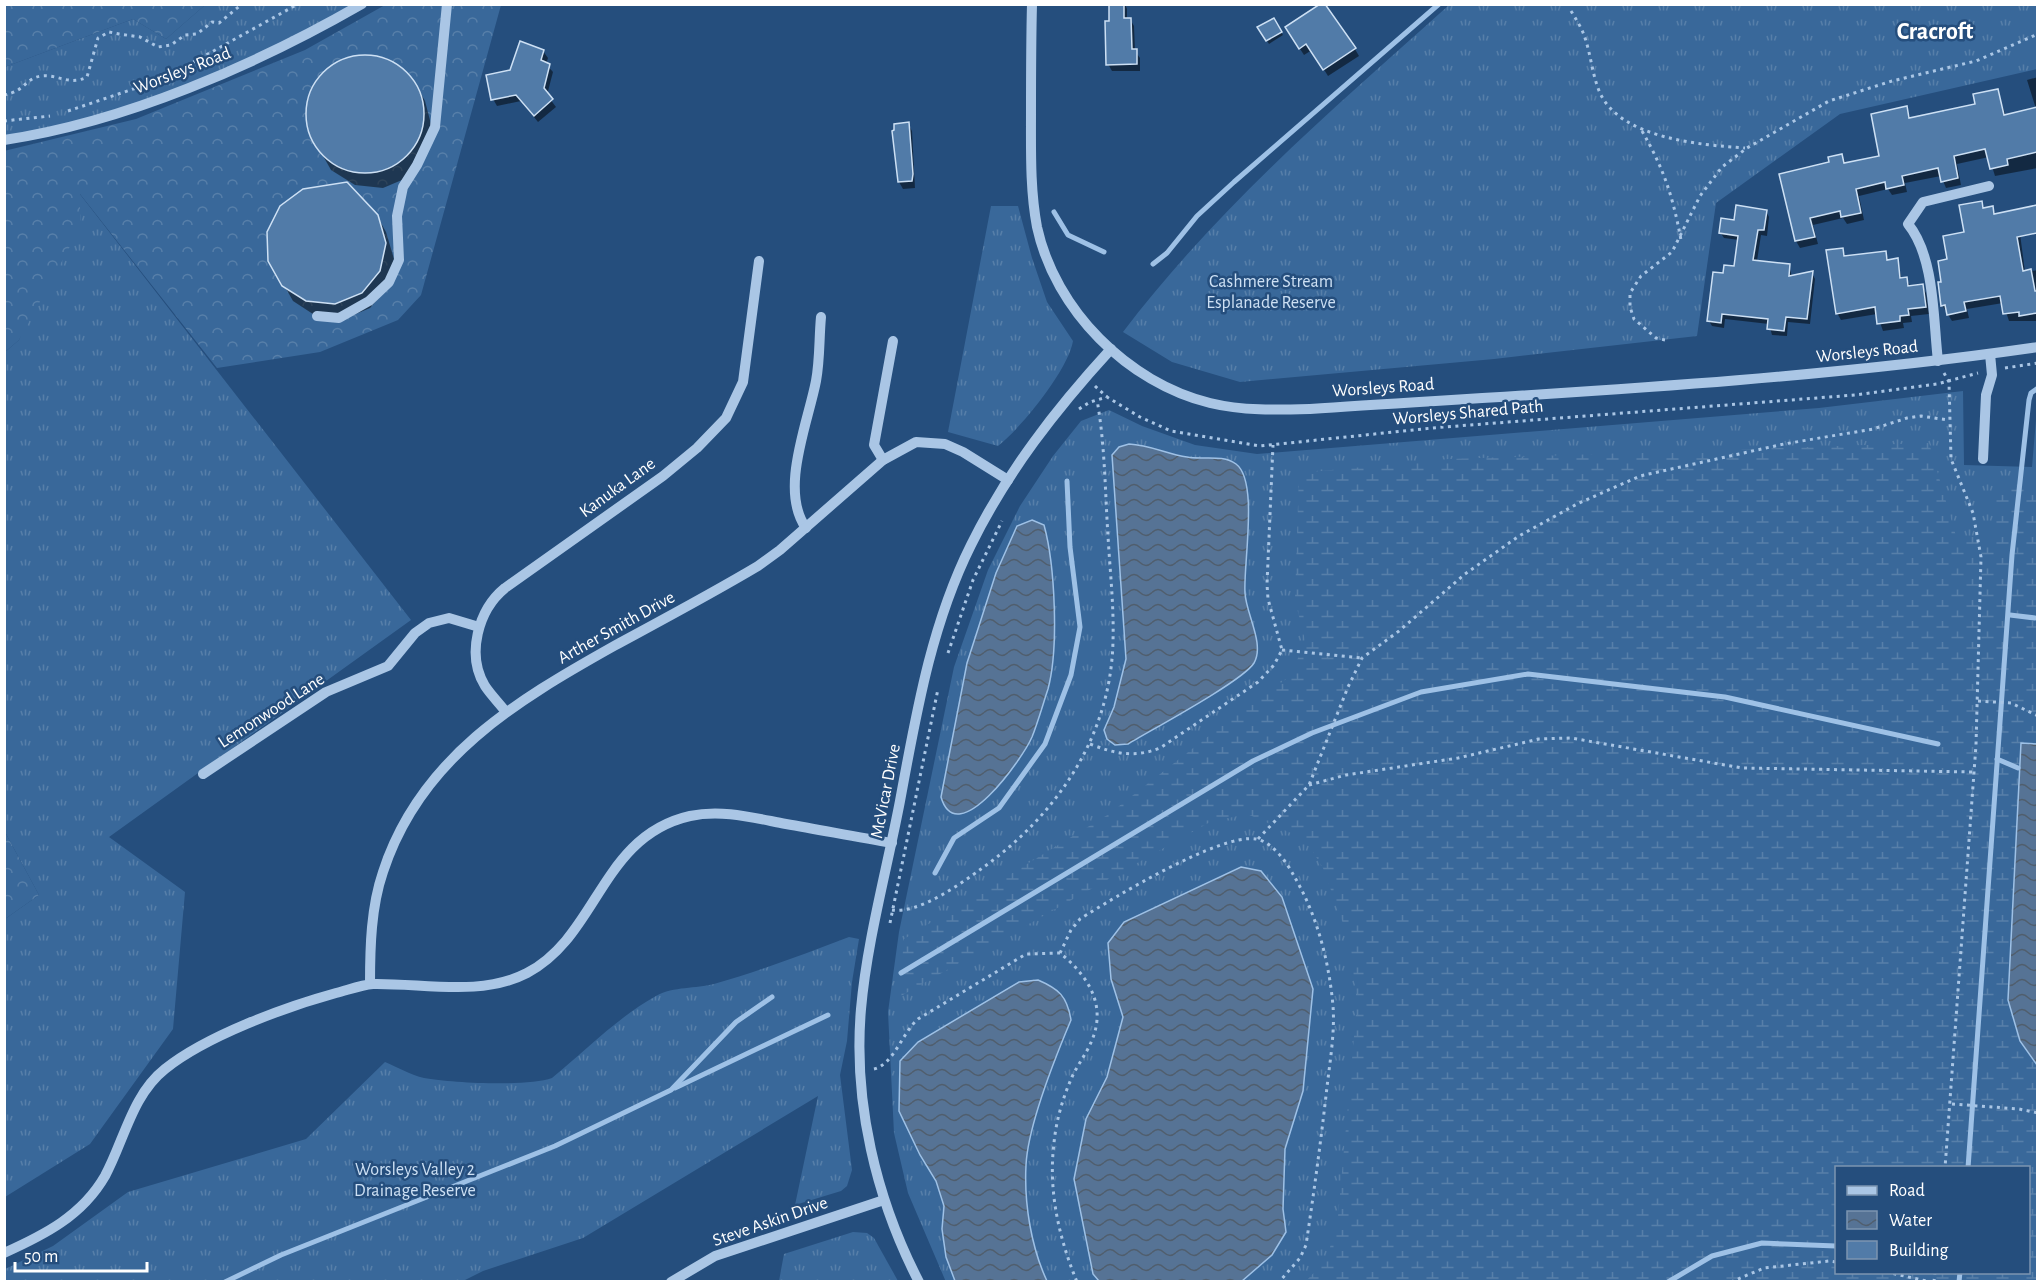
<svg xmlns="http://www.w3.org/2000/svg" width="2042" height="1286" font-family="'Alegreya Sans',sans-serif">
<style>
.grass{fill:url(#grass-tufts);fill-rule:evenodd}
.forest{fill:url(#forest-crowns)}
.wetland{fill:url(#wetland-marsh);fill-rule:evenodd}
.water{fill:url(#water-waves);stroke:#9ec1e6;stroke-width:1.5}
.shadow{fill:#0007}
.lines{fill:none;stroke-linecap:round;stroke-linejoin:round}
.stream{stroke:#9ec1e6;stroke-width:5}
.building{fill:#517ba8;stroke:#cde0f4;stroke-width:1.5}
.path{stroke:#aac6e5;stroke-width:3;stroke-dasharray:3 4.5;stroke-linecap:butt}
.minor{stroke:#aac6e5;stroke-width:10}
.labels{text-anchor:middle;stroke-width:5;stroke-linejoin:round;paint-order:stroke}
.street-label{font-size:18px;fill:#fff;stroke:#254e7d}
.park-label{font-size:18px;fill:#cde0f4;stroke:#254e7d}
.district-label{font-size:24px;font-weight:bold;fill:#fff;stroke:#254e7d}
</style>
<defs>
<pattern id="grass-tufts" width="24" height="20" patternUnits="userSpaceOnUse" patternTransform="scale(1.5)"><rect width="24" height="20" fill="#39689a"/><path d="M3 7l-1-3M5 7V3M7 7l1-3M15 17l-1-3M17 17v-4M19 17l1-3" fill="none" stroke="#577fa9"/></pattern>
<pattern id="forest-crowns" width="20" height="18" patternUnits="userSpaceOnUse" patternTransform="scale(1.5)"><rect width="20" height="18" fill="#39689a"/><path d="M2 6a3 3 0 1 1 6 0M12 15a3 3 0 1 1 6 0" fill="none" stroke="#577fa9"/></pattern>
<pattern id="wetland-marsh" width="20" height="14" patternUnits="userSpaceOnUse" patternTransform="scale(1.5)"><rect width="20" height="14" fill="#39689a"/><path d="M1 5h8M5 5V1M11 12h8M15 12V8" fill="none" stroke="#577fa9"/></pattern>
<pattern id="water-waves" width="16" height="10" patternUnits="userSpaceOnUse" patternTransform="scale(1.5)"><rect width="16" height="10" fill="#567395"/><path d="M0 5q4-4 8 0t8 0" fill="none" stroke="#505e6d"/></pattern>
</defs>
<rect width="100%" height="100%" fill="#254e7d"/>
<g class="grass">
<polygon points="205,5 362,5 221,74 97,120 5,140 5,67 133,19 166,39"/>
<path d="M1449 5H2037V69L1840 114 1716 203 1697 336 1494 359 1240 382 1172 362 1123 332C1218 207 1333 109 1449 5Z"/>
<polygon points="79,193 411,620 109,837 185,892 173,1029 90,1144 5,1197 5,919 39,895 5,832 5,352 19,340"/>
<path d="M991 206H1018L1032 258 1047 302 1073 341C1068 370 1022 427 998 446L948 432Z"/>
<path d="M1963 391 1964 465 2032 467 2037 408V1281L946 1282 908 1193 894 1133 888 1012 899 932 954 667 988 570 1020 506 1053 456 1081 421 1109 410 1142 426 1195 445 1257 454 1819 408ZM1836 1168H2028V1272H1836Z"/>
<path d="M849 937 859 939 852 982 847 1041 840 1075 852 1170 847 1186 841 1191 795 1205 818 1096 583 1238 483 1271 463 1281H5V1269L53 1246 128 1192 306 1139 385 1062C397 1067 411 1075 424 1078 452 1083 527 1087 552 1078 585 1051 618 1017 656 996 674 986 696 989 714 984 760 971 804 954 849 937Z"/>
<polygon points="853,1232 867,1233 874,1238 898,1281 779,1281 784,1254"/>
</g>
<g class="forest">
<polygon points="4,5 5,4 205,5 166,39 133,19 5,67"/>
<polygon points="385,5 501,5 421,295 398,320 320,352 217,368 80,194 80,228 19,340 5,352 4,151 136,119 305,50"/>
<polygon points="5,832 39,895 5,919 4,919"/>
</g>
<path class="wetland" d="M1929 443 1956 536 1994 538 1997 485 2037 482V1281H1306L1327 1259 1338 1217 1357 1003 1350 943 1323 868 1305 839 1247 814 1210 822 899 997 904 939 1109 814 1252 702 1291 676 1305 640 1295 600 1299 473 1449 459ZM1836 1168H2028V1272H1836Z"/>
<g class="water">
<path d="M1129 444C1150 445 1167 454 1187 457 1202 460 1223 454 1236 464 1259 481 1243 565 1245 593 1246 614 1265 644 1254 663 1243 681 1151 730 1128 744L1115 745 1107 739 1104 730 1114 707 1126 659 1112 455 1119 447Z"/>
<path d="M1032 520 1044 525C1055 565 1059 648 1048 689 1043 704 1038 722 1032 737 1023 758 957 852 941 797L967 663 996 573 1017 526Z"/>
<polygon points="2021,743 2037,744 2037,1065 2020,1041 2008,1000"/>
<polygon points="1241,867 1261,871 1282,897 1313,989 1303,1091 1285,1149 1283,1209 1286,1232 1272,1255 1242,1281 1099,1281 1093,1274 1074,1179 1086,1119 1107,1077 1123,1017 1111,979 1108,943 1124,922"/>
<path d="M1038 980C1059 989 1067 996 1071 1020 1055 1058 1028 1125 1026 1165 1024 1203 1031 1247 1047 1281H955L946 1257 942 1229 944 1206 936 1181 920 1155 899 1111 900 1061 918 1042 1019 982Z"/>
</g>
<g class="shadow">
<polygon points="1111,4 1125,4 1127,9 1127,19 1130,19 1134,26 1135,51 1140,58 1140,71 1112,71 1108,64"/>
<polygon points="1273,20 1283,35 1269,44 1259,28"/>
<polygon points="1291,35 1348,37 1359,56 1328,76 1312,50 1304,55"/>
<polygon points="543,51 548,58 546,64 553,72 547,95 556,107 538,122 521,101 497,106 493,99 511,71"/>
<polygon points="370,55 396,65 416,85 425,101 432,128 409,177 383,188 355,185 331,170 308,129 307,101 320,76 342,60"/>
<polygon points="2038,77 2038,168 1995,176 1989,157 1957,164 1961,185 1946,188 1941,176 1905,183 1907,192 1892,195 1888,189 1859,196 1864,220 1847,224 1843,218 1813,225 1818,244 1800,248 1796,241 1781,175 1831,163 1842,156 1846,163 1881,157 1906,108 1911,119 1977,105 1997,90 2006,116 2036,109 2027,80"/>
<polygon points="908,124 912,131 915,188 903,189 899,182"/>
<polygon points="1981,202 1985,209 1992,208 1996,215 2018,218 2025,272 2038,270 2038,321 2009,321 2003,303 1967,309 1969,318 1952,321 1942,305 1943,283 1949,260"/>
<polygon points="1766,211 1769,217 1767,236 1761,235 1757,261 1789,265 1792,277 1812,273 1815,279 1810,324 1788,322 1787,336 1772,335 1769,324 1725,319 1724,328 1712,326 1709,321 1725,275 1735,267 1739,240 1724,238 1720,232 1735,222"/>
<polygon points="377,216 386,232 394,259 388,287 370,308 344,319 316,316 293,301 270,260"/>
<polygon points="1842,249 1846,257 1885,252 1889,261 1897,260 1902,280 1906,279 1911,287 1922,286 1926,293 1929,314 1911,316 1912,322 1903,323 1904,328 1883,331 1877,314 1841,320 1837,313"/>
</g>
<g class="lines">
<g class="stream">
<polyline points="1054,212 1068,235 1104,252"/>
<polyline points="1153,264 1167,253 1197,216 1234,182 1439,4"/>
<polyline points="2010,615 2035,618"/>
<polyline points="1997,759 2018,768"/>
<polyline points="935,873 954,838 999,808 1045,744 1071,675 1080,627 1070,547 1067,481"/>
<polyline points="901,973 1253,761 1312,733 1421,692 1528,674 1725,697 1938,744"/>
<polyline points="675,1088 828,1015"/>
<polyline points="1968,1168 2012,555 2029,400 2031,393 2038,388"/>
<polyline points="225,1282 281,1255 555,1146 671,1090 736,1022 772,997"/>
<polyline points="1668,1282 1712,1256 1762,1243 1836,1246"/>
<polyline points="1959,1282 1960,1272"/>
</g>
</g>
<g class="building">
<polygon points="1109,4 1124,4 1124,18 1131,18 1132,49 1137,49 1137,64 1106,65 1105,21 1109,21"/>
<polygon points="1320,4 1325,4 1356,48 1323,70 1306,44 1299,49 1285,27"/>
<polygon points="1274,18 1282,32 1266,41 1257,27"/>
<polygon points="520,41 544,50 541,60 550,64 544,88 553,99 534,116 516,95 491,100 486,75 510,70"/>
<circle cx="365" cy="114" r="59"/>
<polygon points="1998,89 2004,115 2037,107 2037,152 2007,159 2008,165 1990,169 1985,149 1954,156 1958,178 1941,182 1938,168 1902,176 1904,185 1886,189 1885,182 1856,189 1861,213 1841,217 1840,211 1810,218 1815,237 1795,241 1779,174 1829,162 1828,157 1842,154 1844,163 1879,156 1871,114 1907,106 1909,118 1975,104 1973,94"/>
<polygon points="909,122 913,174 912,181 898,182 892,131 894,130 894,124"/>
<polygon points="347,182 378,215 386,243 380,271 362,293 335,304 306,301 282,286 268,261 267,232 280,206 303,189"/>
<polygon points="1982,201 1983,208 1993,206 1994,214 2037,205 2037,233 2017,237 2023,271 2031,269 2035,291 2037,291 2037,313 2019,316 2019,312 2003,314 2000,296 1964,302 1966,311 1947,315 1945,305 1941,306 1938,282 1941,282 1938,261 1947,259 1943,236 1964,232 1959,205"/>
<polygon points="1736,205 1767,210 1764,230 1758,230 1753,260 1790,264 1789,276 1813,271 1807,319 1786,317 1784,331 1767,329 1768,319 1722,314 1721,323 1707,321 1713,272 1723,273 1724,265 1734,266 1738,236 1719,233 1721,218 1734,220"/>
<polygon points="1843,248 1844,256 1886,251 1887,260 1898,258 1900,278 1907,277 1908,286 1923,284 1926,307 1908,309 1909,315 1900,316 1900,321 1877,324 1875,307 1836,314 1826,250"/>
</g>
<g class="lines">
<g class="path">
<path d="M1571 11C1576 19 1581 27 1584 35 1591 54 1592 75 1600 93 1621 139 1702 145 1745 148"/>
<path d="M4 95C26 91 24 79 41 76 58 74 69 86 87 77L98 38 109 32 119 34 140 37 158 47 171 45 185 35 197 34 212 22 219 23 242 4"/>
<polyline points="68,111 163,79 298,4"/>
<polyline points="4,121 50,116"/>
<path d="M1642 131C1664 169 1673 197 1681 240"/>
<polyline points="1665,340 1656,338 1634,319 1630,307 1630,293 1641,276 1672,252 1700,196 1722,167 1747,148 1829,101 1892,81 1976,61 2038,34"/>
<polyline points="2005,368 2038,363"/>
<polyline points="1944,373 1949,382 1951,459 1973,513 1981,557 1976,745 1945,1168"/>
<polyline points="1095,386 1107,397"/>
<polyline points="1079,409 1090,402 1107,397 1140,417 1171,431 1260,446 1432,428 1855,395 1937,384 1978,373"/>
<polyline points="1282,650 1362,658"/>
<polyline points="948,653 973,580 1002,521"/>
<polyline points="1978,701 2011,703 2038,716"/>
<path d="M1090 744C1116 754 1134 758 1160 748L1258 682 1274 665 1282 650 1268 599 1267 584 1273 445"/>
<polyline points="1309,785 1346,775 1458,758 1539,739 1571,738 1742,768 1975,772"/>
<polyline points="1258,839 1309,785 1348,687 1362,658 1399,631 1465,574 1519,536 1577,504 1640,476 1784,444 1873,429 1907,418 1921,416 1948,420"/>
<path d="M892 910C919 914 960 884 981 869 1057 815 1111 736 1113 641 1114 606 1110 571 1108 536 1105 491 1105 444 1097 400"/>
<polyline points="890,923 938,689"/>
<path d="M1060 953 1071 930 1080 919C1113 898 1220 833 1256 839 1273 842 1287 863 1294 876 1317 915 1329 961 1333 1006 1335 1032 1330 1061 1327 1087 1321 1140 1314 1192 1306 1245L1300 1258 1279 1282"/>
<path d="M874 1069C894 1064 902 1033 918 1019L1026 954 1060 953C1087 975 1107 1004 1092 1040 1087 1053 1078 1064 1072 1077 1063 1097 1056 1121 1054 1143 1048 1191 1059 1238 1077 1282"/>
<polyline points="1952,1104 2019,1109 2038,1113"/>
<polyline points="1886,1272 1931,1282"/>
<polyline points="1731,1282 1764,1268 1829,1261 1836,1262"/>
<polyline points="1934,1282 1935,1272"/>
</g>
<g class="minor">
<path d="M1032 4C1031 41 1031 77 1031 114 1031 151 1030 190 1037 227 1055 310 1128 383 1210 403 1243 411 1276 410 1310 409 1553 393 1796 382 2038 347"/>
<path d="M4 140C125 122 256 65 362 4"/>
<polyline points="317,316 339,318 369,301 389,282 399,260 397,216 403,187 417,165 435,127 447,4"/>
<path d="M1938 361C1933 319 1935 257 1908 224L1923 202 1989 186"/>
<polyline points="1983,459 1986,395 1992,375 1990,354"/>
<polyline points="883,460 874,445 893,341"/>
<path d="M806 528C779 490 808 423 816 381 820 360 819 338 821 317"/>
<path d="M506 712C499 703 491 695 485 686 466 655 478 610 505 588L663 476 697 448 726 418 743 382 759 261"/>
<polyline points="203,774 326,692 388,666 415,633 429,623 449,618 479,627"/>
<path d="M370 984C370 947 371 907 383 872 420 758 516 701 614 646 662 620 711 594 758 566L780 550 883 460 916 442 945 444 963 452 1008 480"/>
<path d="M4 1253C44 1235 82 1216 105 1176 124 1141 132 1095 165 1069 206 1036 285 1007 336 993 348 990 361 985 373 984 423 983 481 997 527 973 598 936 601 836 690 816 722 809 754 818 786 824 821 830 856 837 892 843"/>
<polyline points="671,1282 715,1256 884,1200"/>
<path d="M919 1282C876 1199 853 1102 861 1009 867 941 887 869 900 801 916 715 931 625 971 545 1007 472 1056 409 1111 349"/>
</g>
</g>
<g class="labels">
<g class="street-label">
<text transform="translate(182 70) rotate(-21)" y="6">Worsleys Road</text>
<text transform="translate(1867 351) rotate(-6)" y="6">Worsleys Road</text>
<text transform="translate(1383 387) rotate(-4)" y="6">Worsleys Road</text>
<text transform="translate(1468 412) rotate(-5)" y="6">Worsleys Shared Path</text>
<text transform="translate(617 487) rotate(-36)" y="6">Kanuka Lane</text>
<text transform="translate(616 627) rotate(-29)" y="6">Arther Smith Drive</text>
<text transform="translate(271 710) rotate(-33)" y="6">Lemonwood Lane</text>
<text transform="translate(885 791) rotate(-79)" y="6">McVicar Drive</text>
<text transform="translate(770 1221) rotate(-19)" y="6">Steve Askin Drive</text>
</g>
<g class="park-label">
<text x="1271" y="287">Cashmere Stream<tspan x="1271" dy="21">Esplanade Reserve</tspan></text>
<text x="415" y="1175">Worsleys Valley 2<tspan x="415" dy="21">Drainage Reserve</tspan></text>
</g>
<g class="district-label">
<text x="1935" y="39">Cracroft</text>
</g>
</g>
<rect width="2042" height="1286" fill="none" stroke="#ffffff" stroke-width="12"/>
<rect x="1835" y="1166" width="195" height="108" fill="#254e7d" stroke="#7c95b1" stroke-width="1.5"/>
<rect x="1847" y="1186" width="30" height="9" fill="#aac6e5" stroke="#7c95b1" stroke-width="1.5"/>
<text x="1889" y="1196" font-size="18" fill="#ffffff">Road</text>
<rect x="1847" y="1211" width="30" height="18" fill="url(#water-waves)" stroke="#7c95b1" stroke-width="1.5"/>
<text x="1889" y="1226" font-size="18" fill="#ffffff">Water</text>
<rect x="1847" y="1241" width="30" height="18" fill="#517ba8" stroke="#7c95b1" stroke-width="1.5"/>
<text x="1889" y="1256" font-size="18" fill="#ffffff">Building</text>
<path d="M15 1262v9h132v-9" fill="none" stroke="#ffffff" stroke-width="3"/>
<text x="24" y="1262" font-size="18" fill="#ffffff" stroke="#254e7d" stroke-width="4.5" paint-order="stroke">50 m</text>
</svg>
